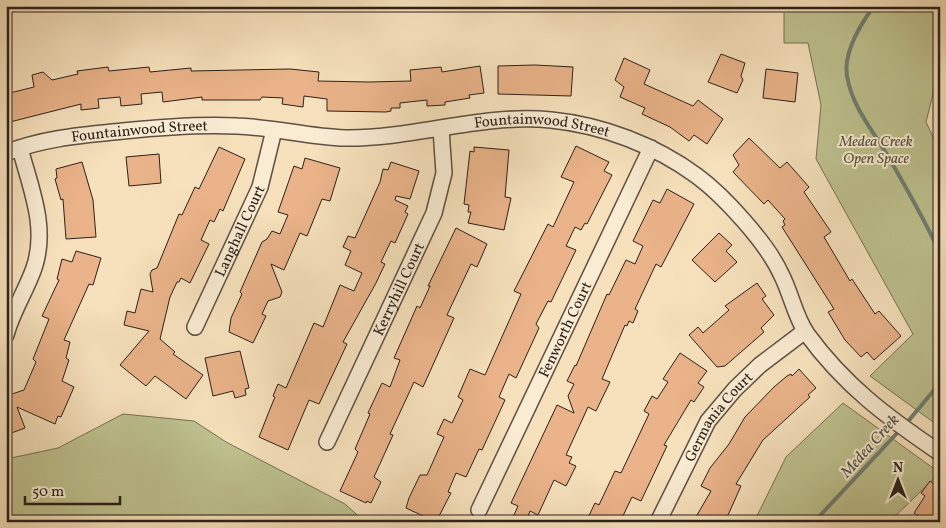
<svg xmlns="http://www.w3.org/2000/svg" width="946" height="528" font-family="Vollkorn,serif">
<style>
.green{fill:#bec28f;stroke:#757255}
.lines{fill:none;stroke-linecap:round;stroke-linejoin:round}
.stream{stroke:#707f71;stroke-width:4}
.building{fill:#eab38a;stroke:#2c211b}
.minor-casing{stroke:#5e5143;stroke-width:18}
.minor{stroke:#f9ecd3;stroke-width:15}
.labels{text-anchor:middle;stroke-width:4;stroke-linejoin:round;paint-order:stroke}
.street-label{font-size:15px;fill:#2c211b;stroke:#f9ecd3}
.park-label{font-size:15px;font-style:italic;fill:#58513e;stroke:#f9ecd3}
.water-label{font-size:16px;font-style:italic;fill:#4e5046;stroke:#f9ecd3}
</style>
<rect width="100%" height="100%" fill="#f6e1bc"/>
<filter id="stains"><feTurbulence type="fractalNoise" baseFrequency=".004" numOctaves="4"/><feColorMatrix values="0 0 0 0 .2 0 0 0 0 .09 0 0 0 0 .02 0 0 0 .5 -.17"/></filter>
<radialGradient id="worn" r=".72"><stop offset=".6" stop-color="#630" stop-opacity="0"/><stop offset="1" stop-color="#630" stop-opacity=".3"/></radialGradient>
<g class="green">
<polygon points="784,6 940,6 940,66 926,122 940,152 940,427 870,376 913,334 816,159 821,105 808,43 784,43"/>
<polygon points="843,403 940,473 889,522 754,522 786,457"/>
<polygon points="123,414 194,421 226,442 345,504 365,522 6,522 6,459 58,448"/>
</g>
<g class="lines">
<g class="stream">
<path d="M874 6C860 25 843 52 847 76 852 107 874 132 889 158 907 189 925 221 940 253"/>
<polyline points="905,425 940,383"/>
<polyline points="814,522 900,430"/>
</g>
</g>
<g class="building">
<polygon points="721,54 745,63 741,76 743,80 737,93 708,82"/>
<polygon points="624,58 650,70 644,84 693,106 698,100 723,119 707,144 694,135 689,141 670,127 642,114 645,108 620,97 624,87 615,80"/>
<polygon points="535,65 573,67 571,96 498,94 498,66"/>
<polygon points="480,66 484,93 469,95 470,98 445,102 445,105 427,106 427,100 400,103 400,108 391,108 391,111 386,112 327,111 327,99 304,96 303,107 282,104 283,98 262,97 260,100 202,100 202,97 163,102 162,92 141,94 142,104 121,106 120,97 98,99 99,108 81,110 81,104 6,123 6,94 34,87 32,75 43,72 52,80 78,74 77,71 108,67 109,71 149,67 150,72 191,68 191,71 290,69 319,72 318,81 369,82 411,81 410,70 441,67 442,72"/>
<polygon points="766,69 798,73 795,102 763,98"/>
<polygon points="749,138 780,168 787,162 809,187 804,192 831,232 824,237 850,281 852,279 875,314 879,311 901,336 874,360 867,352 861,357 845,340 828,312 834,309 782,227 785,225 783,221 785,219 768,200 764,204 733,172 739,165 733,155"/>
<polygon points="576,146 609,162 604,171 612,175 587,224 585,223 581,230 575,227 566,246 576,250 551,302 548,301 536,324 539,328 516,378 509,374 499,397 505,400 482,450 479,449 466,477 456,473 448,492 451,493 436,522 406,508 409,498 420,475 427,475 444,437 437,434 444,419 452,423 463,400 458,397 470,369 485,375 521,294 514,291 548,224 553,227 574,182 561,177"/>
<polygon points="219,147 245,159 223,211 220,209 214,222 210,220 201,240 209,244 190,283 181,278 179,282 177,282 170,297 160,339 175,352 173,354 203,375 186,399 155,376 146,386 120,365 149,331 124,325 127,311 135,313 141,289 153,292 150,274 152,270 157,268 179,214 182,215 195,187 199,189"/>
<polygon points="474,147 509,150 505,197 511,198 504,230 468,223 471,212 468,212 469,205 464,204 470,151 474,152"/>
<polygon points="159,154 161,183 129,186 126,157"/>
<polygon points="305,158 340,168 330,201 322,199 307,236 300,233 284,270 271,264 282,292 280,297 268,301 262,314 266,316 253,343 229,332 231,318 242,294 240,292 262,242 267,239 272,231 280,234 288,215 278,212 294,166 302,169"/>
<polygon points="82,162 93,200 96,237 66,239 63,199 61,200 55,179 57,178 56,169"/>
<polygon points="391,162 419,171 410,199 396,196 395,200 408,206 405,212 408,214 395,243 391,241 381,262 385,264 376,283 343,342 347,344 319,404 309,400 288,450 259,437 270,409 275,397 273,396 278,384 286,388 314,323 323,327 340,285 354,291 362,273 345,265 351,251 343,247 348,236 355,238 380,182 383,169 388,170"/>
<polygon points="667,189 694,204 661,267 656,264 635,309 638,311 633,323 629,321 627,326 625,325 602,379 610,382 596,411 588,407 566,455 572,457 569,463 576,466 566,486 554,480 538,515 530,511 526,522 511,522 518,506 511,503 557,405 574,413 568,396 574,384 567,381 575,365 576,366 607,294 609,295 626,260 635,264 643,246 633,241 653,200 660,203"/>
<polygon points="456,228 487,244 477,267 471,264 447,315 454,318 423,387 414,382 390,434 393,435 374,477 381,482 371,503 367,501 366,503 340,491 358,452 355,449 370,414 368,413 382,383 390,387 400,360 394,358 417,306 420,308 430,286 428,286"/>
<polygon points="719,233 732,245 726,251 737,262 715,282 692,260"/>
<polygon points="76,251 101,258 93,285 89,284 64,340 70,342 66,358 69,360 62,381 74,387 61,417 58,416 55,424 17,407 25,428 6,435 6,381 12,394 24,390 36,362 33,359 49,319 42,316 59,280 57,279 62,259 72,262"/>
<polygon points="757,283 766,296 762,299 774,315 761,328 764,332 725,366 717,367 689,335 698,327 703,333 729,310 725,306"/>
<polygon points="240,351 249,388 245,389 246,395 235,398 233,391 213,396 205,358"/>
<polygon points="680,353 707,371 698,383 704,387 694,402 691,400 664,445 667,446 641,501 632,497 620,522 586,522 595,503 599,505 615,471 621,473 649,414 644,411 652,396 657,399 668,382 663,379"/>
<polygon points="799,369 816,388 808,395 810,397 763,440 736,484 741,486 725,522 693,522 711,491 701,486 710,468 729,444 745,417 774,387 787,376 791,374 792,376"/>
<polygon points="930,481 940,489 940,522 926,522 914,513 925,496 921,493"/>
</g>
<g class="lines">
<defs>
<g id="minor">
<path id="s1" d="M6 153C43 138 84 135 123 131 161 127 199 124 237 126 273 127 309 137 345 138 414 139 482 113 551 120 602 125 655 145 697 176 724 196 767 243 781 274 791 293 795 317 807 334 845 386 887 417 940 453"/>
<path id="s2" d="M195 327 260 187 274 130"/>
<path d="M6 335C12 312 26 291 34 268 48 227 30 187 20 148"/>
<path id="s3" d="M327 442 434 213 444 173 441 129"/>
<path id="s4" d="M479 510 651 148"/>
<path id="s5" d="M658 522 708 421 735 389 760 365 805 331"/>
</g>
</defs>
<use href="#minor" class="minor-casing"/>
<use href="#minor" class="minor"/>
</g>
<g class="labels">
<g class="street-label">
<text dy="5" stroke="none"><textPath href="#s1" startOffset="541">Fountainwood Street</textPath></text>
<text dy="5" stroke="none"><textPath href="#s1" startOffset="136">Fountainwood Street</textPath></text>
<text dy="5" stroke="none"><textPath href="#s2" startOffset="106">Langhall Court</textPath></text>
<text dy="5" stroke="none"><textPath href="#s3" startOffset="169">Kerryhill Court</textPath></text>
<text dy="5" stroke="none"><textPath href="#s4" startOffset="200">Fenworth Court</textPath></text>
<text dy="5" stroke="none"><textPath href="#s5" startOffset="122">Germania Court</textPath></text>
</g>
<g class="park-label">
<text x="876" y="146">Medea Creek<tspan x="876" dy="17">Open Space</tspan></text>
</g>
<g class="water-label">
<text transform="translate(869 445) rotate(-48)" y="6">Medea Creek</text>
</g>
</g>
<rect width="946" height="528" fill="none" stroke="#f6e1bc" stroke-width="25"/>
<rect x="8" y="8" width="931" height="513" fill="none" stroke="#2c211b" stroke-width="2.5"/>
<rect x="12" y="12" width="921" height="503" fill="none" stroke="#2c211b"/>
<g transform="translate(898 480)" stroke="#f9ecd3" stroke-width="4" paint-order="stroke">
<path d="M0-4L9 19L0 12L-9 19Z" fill="#2c211b"/>
<text y="-8" font-size="14" font-weight="bold" text-anchor="middle" fill="#2c211b">N</text>
</g>
<path d="M25 496v8h95v-8" fill="none" stroke="#2c211b" stroke-width="2.5"/>
<text x="32" y="496" font-size="15" fill="#2c211b" stroke="#f9ecd3" stroke-width="4" paint-order="stroke">50 m</text>
<rect width="100%" height="100%" filter="url(#stains)"/>
<rect width="100%" height="100%" fill="url(#worn)"/>
</svg>
